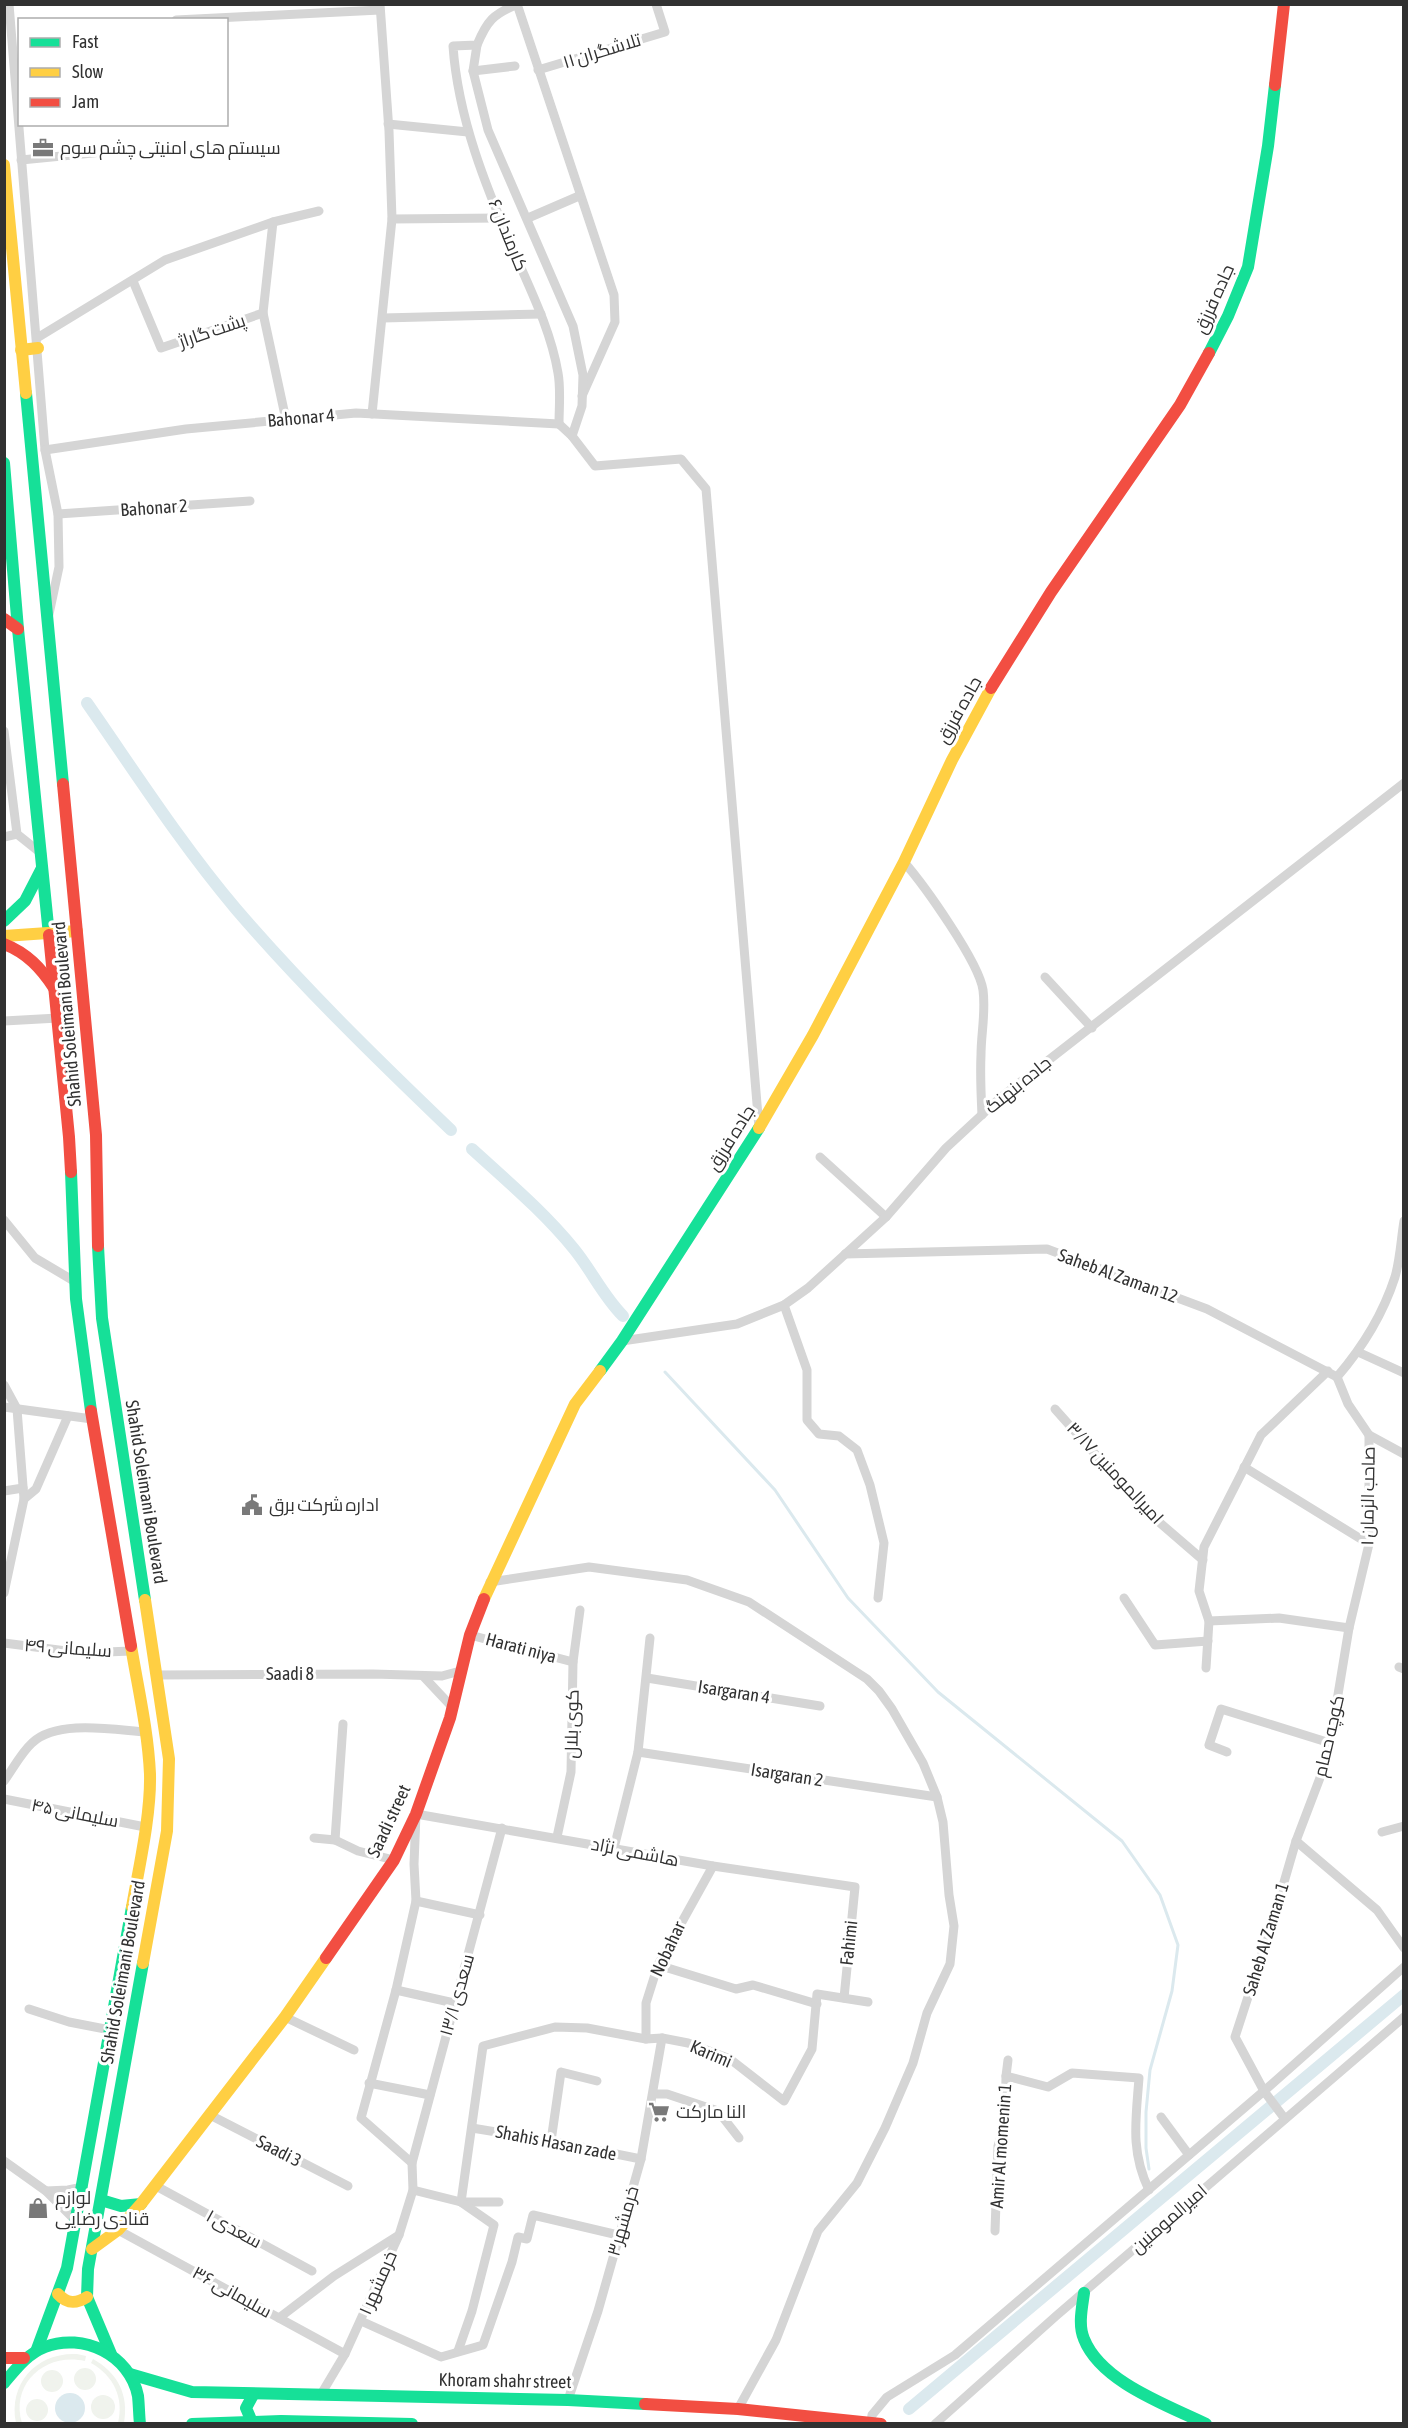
<svg xmlns="http://www.w3.org/2000/svg" width="1408" height="2428" font-family="'Asap Condensed',Cairo,sans-serif">
<style>
.green{fill:#f0f3ed}
.water{fill:#dbe9ee}
.lines{fill:none;stroke-linecap:round;stroke-linejoin:round}
.stream{stroke:#dbe9ee;stroke-width:3}
.canal{stroke:#dbe9ee;stroke-width:12}
.street{stroke:#d5d5d5;stroke-width:9}
.fast{stroke:#16e098;stroke-width:12}
.slow{stroke:#ffcf43;stroke-width:12}
.jam{stroke:#f24e42;stroke-width:12}
.labels{text-anchor:middle;stroke-width:6;stroke-linejoin:round;paint-order:stroke}
.street-label{font-size:18px;fill:#313131;stroke:#fff}
.poi-label{font-size:18px;fill:#313131;stroke:#fff;text-anchor:start}
</style>
<rect width="100%" height="100%" fill="#fff"/>
<g class="green">
<path d="M77 2354 86 2356 85 2361C46 2352 10 2383 22 2423H16C8 2383 37 2352 77 2354Z"/>
<path d="M93 2359C118 2373 129 2395 124 2423H118C124 2398 114 2376 91 2363Z"/>
<circle cx="85" cy="2379" r="11"/>
<circle cx="52" cy="2381" r="11"/>
<circle cx="103" cy="2407" r="12"/>
<circle cx="37" cy="2410" r="11"/>
</g>
<circle class="water" cx="70" cy="2408" r="15"/>
<g class="lines">
<polyline class="stream" points="665,1372 775,1490 848,1598 938,1692 1122,1841 1160,1895 1178,1945 1172,1991 1150,2070 1146,2112 1146,2148 1149,2169"/>
<g class="canal">
<path d="M87 703C135 772 181 844 236 909 303 987 377 1059 451 1130"/>
<path d="M472 1149C507 1181 544 1212 574 1249 592 1271 603 1296 623 1316"/>
<polyline points="909,2409 1404,1995"/>
</g>
<g class="street">
<polyline points="9,4 45,450 58,514 59,567 49,614"/>
<polyline points="517,4 614,295 615,322 582,396"/>
<path d="M518 4C493 14 487 21 477 45L453 46C458 118 486 187 514 252 531 291 551 331 558 373 561 389 559 408 559 424"/>
<polyline points="176,20 380,10"/>
<polyline points="477,45 473,71 488,130 573,326 583,375 582,406 572,436"/>
<polyline points="538,70 665,32 656,4"/>
<polyline points="473,71 515,66"/>
<polyline points="388,124 468,132"/>
<polyline points="21,160 113,151"/>
<polyline points="528,218 579,196"/>
<polyline points="392,219 500,218"/>
<polyline points="273,222 263,313 286,420"/>
<polyline points="133,281 161,348 263,313"/>
<polyline points="383,318 541,314"/>
<polyline points="37,338 165,260 273,222 319,211"/>
<polyline points="372,414 392,219 389,131 380,4"/>
<polyline points="559,424 572,436 595,466 681,459 706,489 759,1128"/>
<polyline points="45,450 186,429 356,413 559,424"/>
<polyline points="58,514 250,501"/>
<polyline points="4,731 17,834 42,854"/>
<polyline points="4,837 17,834"/>
<path d="M904 862C924 885 979 962 983 990 986 1012 981 1034 981 1055 980 1075 981 1095 982 1115"/>
<polyline points="1045,977 1092,1028"/>
<polyline points="4,1021 58,1018"/>
<polyline points="820,1157 886,1217"/>
<polyline points="4,1220 35,1258 74,1281"/>
<polyline points="845,1254 1047,1249 1207,1309 1337,1377"/>
<polyline points="784,1305 807,1370 807,1420 819,1434 839,1436 857,1450 870,1485 884,1543 878,1598"/>
<polyline points="622,1341 737,1324 784,1305 808,1288 886,1217 946,1148 1000,1098 1404,783"/>
<polyline points="1358,1352 1404,1373"/>
<path d="M1337 1377C1362 1348 1383 1314 1395 1277 1400 1260 1401 1239 1404 1221"/>
<polyline points="1337,1377 1348,1404 1369,1435 1404,1454"/>
<polyline points="4,1385 17,1409 24,1499 4,1593"/>
<polyline points="4,1407 92,1419"/>
<polyline points="1055,1409 1145,1510 1203,1560"/>
<polyline points="1244,1467 1369,1544"/>
<polyline points="4,1491 23,1488"/>
<polyline points="24,1499 36,1489 68,1416"/>
<polyline points="490,1582 589,1567 687,1580 749,1602 867,1679 879,1691 892,1709 923,1763 937,1797 943,1822 949,1895 954,1926 950,1964 927,2013 913,2063 885,2128 857,2183 818,2231 776,2340 738,2409"/>
<polyline points="1124,1598 1155,1645 1208,1641"/>
<polyline points="1209,1621 1279,1618 1349,1628"/>
<polyline points="470,1635 573,1662"/>
<polyline points="4,1643 82,1653 131,1651"/>
<polyline points="1399,1667 1404,1669"/>
<polyline points="1206,1668 1209,1621 1199,1591 1204,1547 1261,1435 1328,1371"/>
<polyline points="157,1675 373,1674 442,1676 460,1671"/>
<polyline points="423,1676 453,1708"/>
<polyline points="647,1678 820,1706"/>
<polyline points="638,1752 937,1797"/>
<polyline points="1227,1752 1209,1745 1221,1709 1330,1743"/>
<path d="M4 1781C13 1769 21 1753 32 1743 57 1719 115 1730 146 1732"/>
<polyline points="4,1799 145,1827"/>
<polyline points="1382,1832 1404,1826"/>
<polyline points="557,1837 571,1772 573,1662 580,1610"/>
<polyline points="314,1838 335,1840 358,1851 394,1860"/>
<polyline points="335,1840 343,1724"/>
<polyline points="1296,1841 1377,1910 1404,1948"/>
<polyline points="614,1848 638,1752 650,1638"/>
<polyline points="416,1901 480,1915"/>
<polyline points="658,1965 736,1989 753,1985 817,2004"/>
<polyline points="396,1990 454,2003"/>
<polyline points="29,2009 69,2022 110,2030"/>
<polyline points="285,2017 354,2050"/>
<polyline points="646,2039 646,2003 658,1965 713,1866"/>
<path d="M1006 2076 1048 2087 1072 2073 1139 2078C1136 2119 1130 2151 1149 2190"/>
<polyline points="369,2083 430,2095"/>
<polyline points="653,2094 667,2094 718,2111 739,2138"/>
<polyline points="210,2115 348,2186"/>
<polyline points="1161,2117 1189,2155"/>
<polyline points="1285,2119 1264,2091 1235,2037 1273,1920 1296,1841 1326,1762 1330,1743 1349,1628 1369,1544 1369,1435"/>
<polyline points="472,2128 551,2141 641,2159"/>
<polyline points="551,2141 561,2072 597,2081"/>
<polyline points="4,2161 46,2191 76,2221"/>
<polyline points="412,2163 361,2118 396,1990 416,1901 414,1864 416,1814 713,1866 855,1887 844,1998"/>
<polyline points="156,2186 312,2271"/>
<polyline points="413,2190 461,2202 499,2202"/>
<polyline points="46,2191 68,2190 83,2187"/>
<polyline points="461,2202 483,2046 555,2027 587,2028 646,2039 662,2038 688,2043 730,2059 784,2101 812,2049 817,1994 868,2002"/>
<polyline points="118,2230 345,2354"/>
<polyline points="995,2231 998,2146 1005,2124 1006,2076 1008,2060"/>
<polyline points="279,2318 334,2276 399,2235"/>
<polyline points="361,2321 441,2357 483,2345 512,2262 518,2237 527,2239 533,2215 618,2235"/>
<polyline points="458,2351 472,2311 494,2225 461,2202"/>
<polyline points="320,2396 345,2354 399,2235 413,2190 412,2163 502,1828"/>
<polyline points="568,2400 598,2311 641,2159 662,2038"/>
<polyline points="871,2422 872,2415 887,2397 955,2355 1264,2091 1404,1967"/>
<polyline points="935,2424 1056,2316 1404,2017"/>
</g>
<g class="fast">
<polyline points="1209,353 1228,316 1248,267 1268,146 1275,85"/>
<polyline points="26,393 63,784"/>
<polyline points="4,463 18,629 49,935"/>
<polyline points="4,921 25,901 42,868"/>
<polyline points="71,1172 76,1299 91,1411"/>
<polyline points="98,1246 102,1318 145,1600"/>
<polyline points="600,1371 622,1341 759,1128"/>
<polyline points="101,2200 121,2206 141,2204"/>
<path d="M1084 2293C1082 2308 1078 2325 1084 2339 1101 2382 1167 2405 1206 2424"/>
<polyline points="37,2349 67,2268 132,1907"/>
<polyline points="111,2354 87,2297 88,2269 143,1963"/>
<polyline points="130,2374 192,2392 568,2400 645,2404"/>
<path d="M4 2383C16 2369 27 2354 45 2347 83 2332 130 2355 138 2396 139 2405 139 2415 140 2424"/>
<polyline points="252,2422 246,2408 253,2395"/>
<polyline points="192,2424 281,2421 412,2424"/>
</g>
<g class="slow">
<polyline points="4,165 26,393"/>
<polyline points="21,350 38,348"/>
<polyline points="4,936 77,931"/>
<polyline points="759,1128 813,1035 904,862 952,760 991,688"/>
<polyline points="484,1599 575,1404 600,1371"/>
<path d="M131 1646C138 1688 148 1731 150 1774 151 1815 139 1867 132 1907"/>
<polyline points="143,1963 167,1831 169,1759 145,1600"/>
<polyline points="92,2249 118,2230 141,2204 285,2017 326,1958"/>
<path d="M58 2294C67 2304 76 2304 87 2297"/>
</g>
<g class="jam">
<polyline points="1275,85 1284,4"/>
<polyline points="4,619 18,629"/>
<polyline points="991,688 1051,592 1180,405 1209,353"/>
<polyline points="63,784 96,1135 98,1246"/>
<polyline points="49,935 69,1137 71,1172"/>
<path d="M4 944C27 953 41 968 54 988"/>
<polyline points="91,1411 131,1646"/>
<polyline points="326,1958 394,1860 416,1814 450,1718 470,1635 484,1599"/>
<polyline points="4,2358 24,2358"/>
<polyline points="645,2404 738,2409 881,2424"/>
</g>
</g>
<defs>
<symbol id="office-bare" viewBox="-9 -9 18 18"><path d="M-6-3h4V-5.5h4V-3h4V5H-6ZM-1-4.5V-3h2v-1.5ZM-6 0V1H6V0Z" fill="#797979" stroke="#fff" stroke-width="2.5" paint-order="stroke"/></symbol>
<symbol id="civic-bare" viewBox="-9 -9 18 18"><path d="M-.6-6.5H3V-4.5H.6V-3L4-1V1h2V6H-6V1h2V-1L-.6-3ZM-1.2 2.5V6h2.4V2.5Z" fill="#797979" stroke="#fff" stroke-width="2.5" paint-order="stroke"/></symbol>
<symbol id="supermarket-bare" viewBox="-9 -9 18 18"><path d="M-6-5.5h2.5l.6 2H6L4.5 2H-2.5L-4.4-4H-6ZM-1.5 3.2a1.3 1.3 0 1 0 .1 0ZM3 3.2a1.3 1.3 0 1 0 .1 0Z" fill="#797979" stroke="#fff" stroke-width="2.5" paint-order="stroke"/></symbol>
<symbol id="shop-bare" viewBox="-9 -9 18 18"><path d="M-5-2.5h2.3a2.7 3.5 0 0 1 5.4 0H5L5.5 6h-11ZM-1.5-2.5h3a1.5 2.3 0 0 0-3 0Z" fill="#797979" stroke="#fff" stroke-width="2.5" paint-order="stroke"/></symbol>
</defs>
<g fill-rule="evenodd">
<use href="#office-bare" x="28" y="133" width="30" height="30"/>
<use href="#civic-bare" x="237" y="1490" width="30" height="30"/>
<use href="#supermarket-bare" x="644" y="2097" width="30" height="30"/>
<use href="#shop-bare" x="23" y="2193" width="30" height="30"/>
</g>
<g class="labels">
<g class="street-label">
<text transform="translate(602 51) rotate(-17)" y="6">تلاشگران ۱۱</text>
<text transform="translate(508 235) rotate(68)" y="6">کارمندان ۶</text>
<text transform="translate(1214 299) rotate(-66)" y="6">جاده فرزق</text>
<text transform="translate(212 331) rotate(-19)" y="6">پشت گاراژ</text>
<text transform="translate(301 418) rotate(-5)" y="6">Bahonar 4</text>
<text transform="translate(154 508) rotate(-4)" y="6">Bahonar 2</text>
<text transform="translate(959 710) rotate(-61)" y="6">جاده فرزق</text>
<text transform="translate(67 1014) rotate(-95)" y="6">Shahid Soleimani Boulevard</text>
<text transform="translate(1018 1085) rotate(-39)" y="6">جاده بنهنگ</text>
<text transform="translate(731 1138) rotate(-58)" y="6">جاده فرزق</text>
<text transform="translate(1118 1276) rotate(20)" y="6">Saheb Al Zaman 12</text>
<text transform="translate(1115 1473) rotate(47)" y="6">امیرالمومنین ۳/۱۷</text>
<text transform="translate(146 1492) rotate(81)" y="6">Shahid Soleimani Boulevard</text>
<text transform="translate(1368 1496) rotate(-89)" y="6">صاحب الزمان ۱</text>
<text transform="translate(68 1648) rotate(4)" y="6">سلیمانی ۴۹</text>
<text transform="translate(521 1648) rotate(15)" y="6">Harati niya</text>
<text x="290" y="1680">Saadi 8</text>
<text transform="translate(734 1692) rotate(9)" y="6">Isargaran 4</text>
<text transform="translate(572 1724) rotate(-89)" y="6">کوی بلال</text>
<text transform="translate(1329 1736) rotate(-77)" y="6">کوچه حمام</text>
<text transform="translate(787 1775) rotate(9)" y="6">Isargaran 2</text>
<text transform="translate(75 1813) rotate(11)" y="6">سلیمانی ۴۵</text>
<text transform="translate(389 1821) rotate(-65)" y="6">Saadi street</text>
<text transform="translate(635 1852) rotate(11)" y="6">هاشمی نژاد</text>
<text transform="translate(1266 1939) rotate(-73)" y="6">Saheb Al Zaman 1</text>
<text transform="translate(849 1943) rotate(-84)" y="6">Fahimi</text>
<text transform="translate(668 1949) rotate(-65)" y="6">Nobahar</text>
<text transform="translate(123 1972) rotate(-80)" y="6">Shahid Soleimani Boulevard</text>
<text transform="translate(457 1995) rotate(-74)" y="6">سعدی ۱۳/۱</text>
<text transform="translate(711 2054) rotate(23)" y="6">Karimi</text>
<text transform="translate(556 2143) rotate(11)" y="6">Shahis Hasan zade</text>
<text transform="translate(1001 2146) rotate(-86)" y="6">Amir Al momenin 1</text>
<text transform="translate(279 2151) rotate(27)" y="6">Saadi 3</text>
<text transform="translate(1169 2219) rotate(-41)" y="6">امیرالمومنین</text>
<text transform="translate(623 2221) rotate(-74)" y="6">خرمشهر۳</text>
<text transform="translate(234 2229) rotate(29)" y="6">سعدی ۱</text>
<text transform="translate(378 2283) rotate(-66)" y="6">خرمشهر ۱</text>
<text transform="translate(232 2292) rotate(29)" y="6">سلیمانی ۳۶</text>
<text transform="translate(505 2381) rotate(1)" y="6">Khoram shahr street</text>
</g>
<g class="poi-label">
<text x="60" y="154">سیستم های امنیتی چشم سوم</text>
<text x="269" y="1511">اداره شرکت برق</text>
<text x="676" y="2118">النا مارکت</text>
<text x="55" y="2204">لوازم<tspan x="55" dy="21">قنادی رضایی</tspan></text>
</g>
</g>
<rect width="1408" height="2428" fill="none" stroke="#313131" stroke-width="12"/>
<rect x="18" y="18" width="210" height="108" fill="#ffffff" stroke="#adadad" stroke-width="1.5"/>
<rect x="30" y="38" width="30" height="9" fill="#16e098" stroke="#adadad" stroke-width="1.5"/>
<text x="72" y="48" font-size="18" fill="#313131">Fast</text>
<rect x="30" y="68" width="30" height="9" fill="#ffcf43" stroke="#adadad" stroke-width="1.5"/>
<text x="72" y="78" font-size="18" fill="#313131">Slow</text>
<rect x="30" y="98" width="30" height="9" fill="#f24e42" stroke="#adadad" stroke-width="1.5"/>
<text x="72" y="108" font-size="18" fill="#313131">Jam</text>
</svg>
